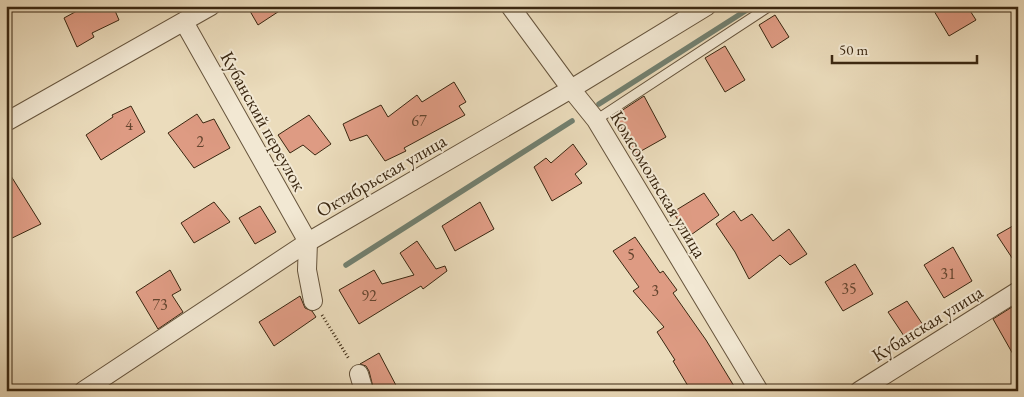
<svg xmlns="http://www.w3.org/2000/svg" width="1024" height="397" font-family="'EB Garamond',serif">
<style>
.lines{fill:none;stroke-linecap:round;stroke-linejoin:round}
.stream{stroke:#728070;stroke-width:5.5}
.building{fill:#de9b83;stroke:#3a2711}
.lane-casing{stroke:#66543c;stroke-width:11}
.street-casing{stroke:#66543c;stroke-width:20}
.path{stroke:#3a2711;stroke-width:3;stroke-dasharray:1 2.5;stroke-linecap:butt}
.lane{stroke:#f2e8d3;stroke-width:9}
.street{stroke:#f2e8d3;stroke-width:18}
.labels{text-anchor:middle;stroke-width:4;stroke-linejoin:round;paint-order:stroke}
.number-label{font-size:16px;fill:#63442e}
.street-label{font-size:19px;fill:#3a2711;stroke:#f2e8d3}
</style>
<rect width="100%" height="100%" fill="#ebdcbc"/>
<filter id="stains"><feTurbulence type="fractalNoise" baseFrequency=".004" numOctaves="4"/><feColorMatrix values="0 0 0 0 .2 0 0 0 0 .09 0 0 0 0 .02 0 0 0 .5 -.17"/></filter>
<radialGradient id="worn" r=".72"><stop offset=".6" stop-color="#630" stop-opacity="0"/><stop offset="1" stop-color="#630" stop-opacity=".3"/></radialGradient>
<g class="lines">
<g class="stream">
<polyline points="599,104 753,6"/>
<polyline points="346,265 572,121"/>
</g>
</g>
<g class="building">
<polygon points="86,6 113,6 119,20 92,33 94,37 77,47 64,18"/>
<polygon points="247,6 287,6 258,25"/>
<polygon points="931,6 967,6 976,20 949,36"/>
<polygon points="775,15 789,37 772,48 759,25"/>
<polygon points="725,46 745,80 725,92 705,58"/>
<polygon points="454,82 466,102 459,106 465,115 404,148 406,151 385,161 367,135 350,141 343,124 381,105 388,117 417,95 422,102"/>
<polygon points="644,96 666,137 634,155 615,115"/>
<polygon points="131,106 145,132 101,160 86,135 113,117 112,115"/>
<polygon points="197,114 203,123 214,119 230,148 194,168 168,133"/>
<polygon points="309,115 331,144 315,155 303,145 290,153 278,135"/>
<polygon points="573,144 587,164 575,174 582,183 552,201 534,167 546,158 551,163"/>
<polygon points="6,168 41,224 6,241"/>
<polygon points="704,193 719,215 688,237 673,212"/>
<polygon points="214,202 230,222 194,243 181,223"/>
<polygon points="480,202 494,229 455,251 442,226"/>
<polygon points="260,206 276,232 255,244 239,218"/>
<polygon points="734,211 741,221 752,214 773,241 789,229 807,254 790,265 780,255 749,279 735,252 716,224"/>
<polygon points="1018,223 1018,267 997,235"/>
<polygon points="635,237 660,273 663,271 677,290 673,293 706,340 737,391 691,391 673,361 675,360 657,332 664,327 633,291 639,287 613,251"/>
<polygon points="417,241 436,269 445,266 447,271 423,289 421,286 359,324 339,290 374,270 382,284 414,275 400,253"/>
<polygon points="953,247 972,281 944,298 924,265"/>
<polygon points="855,264 873,294 843,311 825,282"/>
<polygon points="170,270 181,290 172,295 183,312 158,329 136,292"/>
<polygon points="300,296 305,308 312,311 316,317 274,346 259,322"/>
<polygon points="907,301 923,325 904,336 888,312"/>
<polygon points="1012,307 1018,316 1018,363 993,319"/>
<polygon points="379,353 399,391 374,391 369,371 366,366 360,364"/>
</g>
<g class="lines">
<defs>
<polyline id="lane" points="596,120 770,6"/>
<g id="street">
<polyline points="510,6 571,89 596,120 759,391"/>
<polyline points="184,22 308,242 307,270 313,301"/>
<polyline points="6,122 211,6"/>
<polyline points="359,374 364,391"/>
<polyline points="83,391 308,242 571,89 707,6"/>
<polyline points="859,391 1018,291"/>
</g>
</defs>
<use href="#lane" class="lane-casing"/>
<use href="#street" class="street-casing"/>
<polyline class="path" points="322,315 349,359"/>
<use href="#lane" class="lane"/>
<use href="#street" class="street"/>
</g>
<g class="labels">
<g class="number-label">
<text x="419" y="126">67</text>
<text x="129" y="130">4</text>
<text x="200" y="147">2</text>
<text x="631" y="260">5</text>
<text x="948" y="279">31</text>
<text x="849" y="294">35</text>
<text x="655" y="296">3</text>
<text x="369" y="301">92</text>
<text x="160" y="310">73</text>
</g>
<g class="street-label">
<text transform="translate(264 121) rotate(61)" y="7">Кубанский переулок</text>
<text transform="translate(381 175) rotate(-30)" y="7">Октябрьская улица</text>
<text transform="translate(659 184) rotate(59)" y="7">Комсомольская улица</text>
<text transform="translate(927 323) rotate(-32)" y="7">Кубанская улица</text>
</g>
</g>
<rect width="1024" height="397" fill="none" stroke="#ebdcbc" stroke-width="25"/>
<rect x="8" y="8" width="1009" height="382" fill="none" stroke="#3a2711" stroke-width="2.5"/>
<rect x="12" y="12" width="999" height="372" fill="none" stroke="#3a2711"/>
<path d="M832 55v8h145v-8" fill="none" stroke="#3a2711" stroke-width="2.5"/>
<text x="839" y="55" font-size="15" fill="#3a2711" stroke="#f2e8d3" stroke-width="4" paint-order="stroke">50 m</text>
<rect width="100%" height="100%" filter="url(#stains)"/>
<rect width="100%" height="100%" fill="url(#worn)"/>
</svg>
